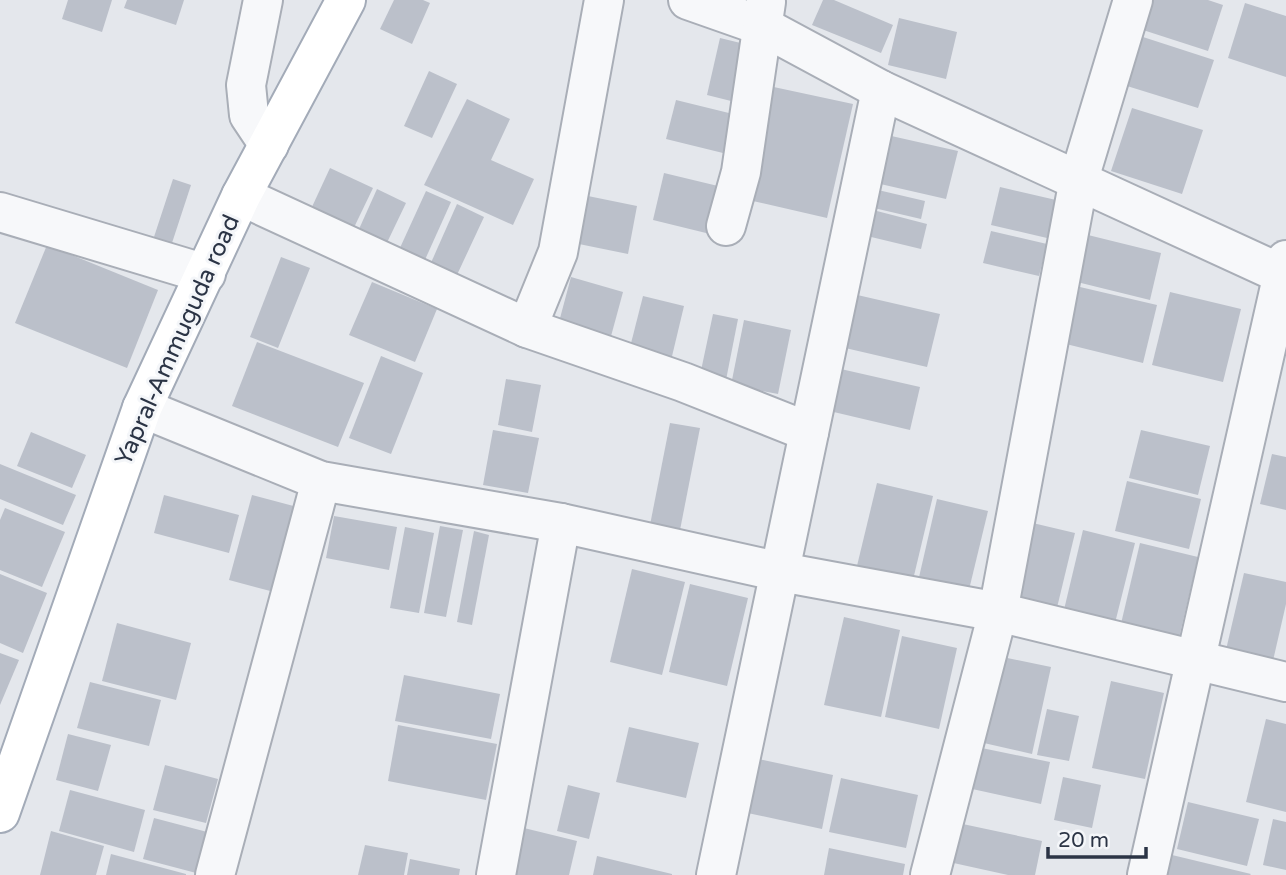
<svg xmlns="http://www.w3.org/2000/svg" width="1286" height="875" font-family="'Varela Round',sans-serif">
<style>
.building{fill:#bbc0ca}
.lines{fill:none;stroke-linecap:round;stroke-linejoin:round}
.minor-casing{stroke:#a9aeb7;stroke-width:42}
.major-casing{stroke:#a3abb8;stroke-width:42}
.minor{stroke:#f7f8fa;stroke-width:38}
.major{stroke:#fff;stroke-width:38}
.labels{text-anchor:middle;stroke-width:6;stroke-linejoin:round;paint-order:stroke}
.street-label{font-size:24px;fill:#2b3445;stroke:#f4f6f9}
</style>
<rect width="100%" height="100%" fill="#e4e7ec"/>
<g class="building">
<polygon points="68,0 112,0 102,32 62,19"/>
<polygon points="127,0 184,0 176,25 124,8"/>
<polygon points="394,0 423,0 430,3 412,44 380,29"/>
<polygon points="823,0 834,0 893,25 881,53 812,25"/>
<polygon points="1152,0 1208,0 1223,5 1208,51 1143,30"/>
<polygon points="1245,3 1286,16 1286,77 1228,58"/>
<polygon points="899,18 957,32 946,79 888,65"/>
<polygon points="1143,37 1214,60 1198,108 1127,86"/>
<polygon points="720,38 757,47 743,104 707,95"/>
<polygon points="429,71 457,84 432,138 404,126"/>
<polygon points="769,86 853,104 827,218 744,199"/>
<polygon points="467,99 510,119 491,160 534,179 513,225 424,185"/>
<polygon points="676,100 737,115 727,154 666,139"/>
<polygon points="1132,108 1203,130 1182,194 1111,171"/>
<polygon points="887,135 958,151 946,199 876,183"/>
<polygon points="330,168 373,188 347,242 305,222"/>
<polygon points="664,173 718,186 706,233 653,220"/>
<polygon points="173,179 191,185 170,249 152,243"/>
<polygon points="1000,187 1056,200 1047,238 991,225"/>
<polygon points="377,189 406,203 383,251 355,238"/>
<polygon points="878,190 925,201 921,219 874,208"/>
<polygon points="426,191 451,202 424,262 399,250"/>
<polygon points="583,195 637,206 628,254 574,243"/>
<polygon points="457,204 484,217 456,277 430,265"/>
<polygon points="873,210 927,224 921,249 867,236"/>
<polygon points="991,231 1047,244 1039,276 983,263"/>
<polygon points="1088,235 1161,253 1150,300 1077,282"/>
<polygon points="47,245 158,290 127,368 15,323"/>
<polygon points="281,257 310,268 278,348 250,337"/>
<polygon points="571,277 623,292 607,351 555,337"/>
<polygon points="372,282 437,309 415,362 349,335"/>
<polygon points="1080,287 1157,305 1143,363 1066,344"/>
<polygon points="1170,292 1241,309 1223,382 1152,365"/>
<polygon points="853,294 940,314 927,367 841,347"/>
<polygon points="643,296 684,306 668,373 626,363"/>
<polygon points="713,314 738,319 725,385 699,380"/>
<polygon points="744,320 791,330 778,394 731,385"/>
<polygon points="257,342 364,383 338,447 232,406"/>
<polygon points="381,356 423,373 391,454 349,438"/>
<polygon points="832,367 920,387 910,430 821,409"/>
<polygon points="506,379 541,385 532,432 498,425"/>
<polygon points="670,423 700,428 680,530 650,525"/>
<polygon points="493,430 539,438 528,493 483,485"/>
<polygon points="1141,430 1210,446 1198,495 1129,478"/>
<polygon points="31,432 86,455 72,488 17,466"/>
<polygon points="1272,454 1286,457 1286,510 1260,504"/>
<polygon points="0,464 76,495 63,525 0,499"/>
<polygon points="1127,481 1201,499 1189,549 1115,531"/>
<polygon points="877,483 933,496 912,584 856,570"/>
<polygon points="164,495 239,515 229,553 154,533"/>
<polygon points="252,495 301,508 278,593 229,580"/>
<polygon points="937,499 988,511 967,598 917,586"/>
<polygon points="5,508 65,532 42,587 0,570 0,520"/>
<polygon points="334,516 397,527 389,570 326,558"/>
<polygon points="1020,520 1075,533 1055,616 1000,603"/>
<polygon points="440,526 463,530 446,617 424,613"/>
<polygon points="405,527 434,533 419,613 390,608"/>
<polygon points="1083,530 1135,543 1114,627 1063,614"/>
<polygon points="474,531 489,535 472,625 457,622"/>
<polygon points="1140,543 1198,557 1178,642 1120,628"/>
<polygon points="632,569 685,582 662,675 610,662"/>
<polygon points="1244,573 1286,582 1286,604 1272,665 1225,654"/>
<polygon points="0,574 47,593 23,653 0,643"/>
<polygon points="690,584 748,598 727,686 669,672"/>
<polygon points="844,617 900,630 881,717 824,705"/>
<polygon points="117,623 191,643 176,700 102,681"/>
<polygon points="902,636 957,648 939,729 885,717"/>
<polygon points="0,653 19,660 0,705"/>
<polygon points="993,655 1051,667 1032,754 975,741"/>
<polygon points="404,675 500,694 491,739 395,721"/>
<polygon points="1111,681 1164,693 1145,779 1092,768"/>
<polygon points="90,682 161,700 149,746 77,728"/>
<polygon points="1047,709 1079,716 1069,761 1037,755"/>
<polygon points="1266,719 1286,724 1286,812 1246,802"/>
<polygon points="398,725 497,744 486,800 388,781"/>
<polygon points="629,727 699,743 686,798 616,782"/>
<polygon points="68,734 111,745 98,791 56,780"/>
<polygon points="972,746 1050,762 1041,804 963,787"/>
<polygon points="754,758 833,775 822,829 743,812"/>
<polygon points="165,765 218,779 206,823 153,810"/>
<polygon points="1063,777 1101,785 1092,828 1054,820"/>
<polygon points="841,778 918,795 906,848 829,832"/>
<polygon points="568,785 600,793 589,839 557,831"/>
<polygon points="70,790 145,810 134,852 59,831"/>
<polygon points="1188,802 1259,819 1247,866 1177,849"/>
<polygon points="154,818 211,833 200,874 143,859"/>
<polygon points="1273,819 1286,822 1286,870 1263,865"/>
<polygon points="958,823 1042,841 1035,875 1008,875 949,862"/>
<polygon points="524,828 577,841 569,875 513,875"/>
<polygon points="51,831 104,846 96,875 40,875"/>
<polygon points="365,845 408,853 404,875 358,875"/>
<polygon points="829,848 905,864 903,875 824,875"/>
<polygon points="111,854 186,874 186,875 106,875"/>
<polygon points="1172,855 1251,874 1250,875 1167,875"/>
<polygon points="597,856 672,874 672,875 593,875"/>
<polygon points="410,859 460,869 459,875 407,875"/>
</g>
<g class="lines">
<defs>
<g id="minor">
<polyline points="263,0 246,85 249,115 269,145"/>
<polyline points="688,0 762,26 881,90 1286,276"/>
<polyline points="241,196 527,328 683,382 809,432"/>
<polyline points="0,212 206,274"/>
<polyline points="726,226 741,172 766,2"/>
<polyline points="527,328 558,252 604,0"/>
<polyline points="142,408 321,481 561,523 781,572 998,612 1286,682"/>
<polyline points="215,875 321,481"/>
<polyline points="496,875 561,523"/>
<polyline points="716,875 881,90"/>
<polyline points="930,875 998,612 1079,179 1133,0"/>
<polyline points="1147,875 1286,260"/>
</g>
<polyline id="major" points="0,813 142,408 241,196 346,0"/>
</defs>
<use href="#minor" class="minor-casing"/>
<use href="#major" class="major-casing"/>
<use href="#minor" class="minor"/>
<use href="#major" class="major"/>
</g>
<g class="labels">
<g class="street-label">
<text transform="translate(177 340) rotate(-66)" y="8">Yapral-Ammuguda road</text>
</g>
</g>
<path d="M1048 847v10h98v-10" fill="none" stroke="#2b3445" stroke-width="3.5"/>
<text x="1058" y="847" font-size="21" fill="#2b3445" stroke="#f4f6f9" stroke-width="5" paint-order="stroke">20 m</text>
</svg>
